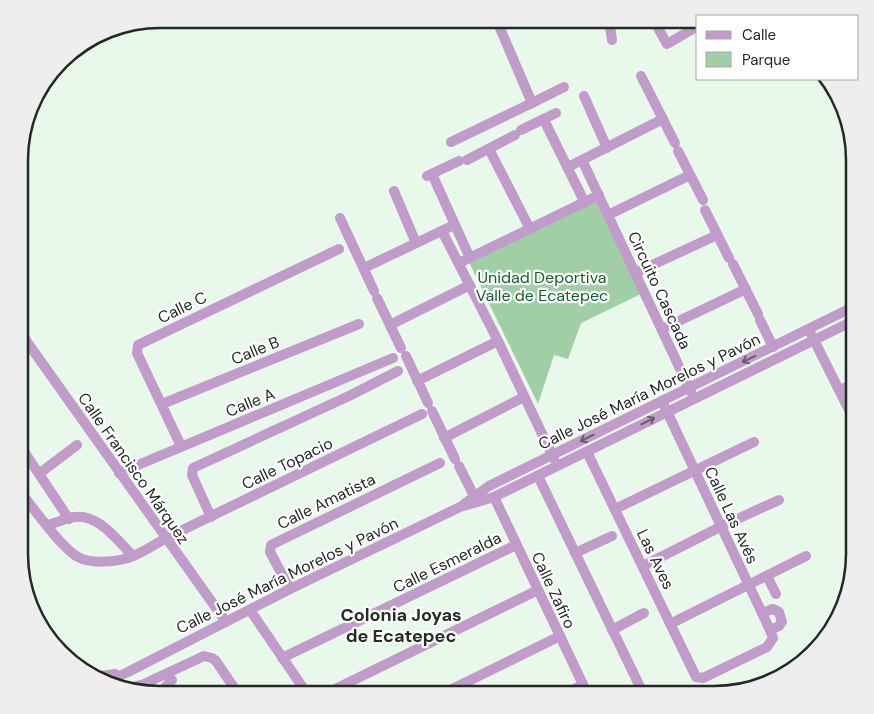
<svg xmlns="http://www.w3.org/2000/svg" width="874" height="714" font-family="'DM Sans',sans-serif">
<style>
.green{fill:#a0cfa6}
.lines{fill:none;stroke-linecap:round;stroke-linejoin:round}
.minor{stroke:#c19cca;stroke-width:10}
.highway{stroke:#813095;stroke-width:15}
.oneway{stroke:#6a5d6f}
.labels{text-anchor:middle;stroke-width:4.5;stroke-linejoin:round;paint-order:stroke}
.park-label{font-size:16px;fill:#146029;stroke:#fff}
.street-label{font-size:16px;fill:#232924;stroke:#fff}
.neighbourhood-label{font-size:18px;font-weight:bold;fill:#232f25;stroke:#fff}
.rim{fill:none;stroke:#232924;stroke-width:2.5}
</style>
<rect width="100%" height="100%" fill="#e8f8ea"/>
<polygon class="green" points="596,201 641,294 581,323 568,359 554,355 538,404 469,262"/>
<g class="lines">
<g class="minor">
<polyline points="609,19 612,40"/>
<polyline points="653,19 667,44 698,26"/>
<polyline points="500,27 515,19"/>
<polyline points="641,76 675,143"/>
<polyline points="584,96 607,148"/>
<polyline points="532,103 564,87"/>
<polyline points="544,120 585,203"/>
<polyline points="521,130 556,113"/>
<polyline points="451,142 532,103 496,19"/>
<polyline points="489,149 530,229"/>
<polyline points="678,151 703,200"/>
<polyline points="467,160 515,135"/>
<polyline points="582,160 691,392"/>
<polyline points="568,167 663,119"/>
<polyline points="432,174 470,258"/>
<polyline points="427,176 459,161"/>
<polyline points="394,191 416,243"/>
<polyline points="705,210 729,258"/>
<polyline points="608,215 690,175"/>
<polyline points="340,218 374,291"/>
<polyline points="442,231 498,341 554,459"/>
<polyline points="459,263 599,195"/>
<polyline points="733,264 758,314"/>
<polyline points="364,268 454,225"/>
<polyline points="635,273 717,235"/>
<polyline points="377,298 401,348"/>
<polyline points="760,320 773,347"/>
<polyline points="390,325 470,285"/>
<polyline points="662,329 746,289"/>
<polyline points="20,332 226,622"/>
<polyline points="811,334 855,422"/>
<polyline points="406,356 428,403"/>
<polyline points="417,381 498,341"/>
<polyline points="840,390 855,383"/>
<polyline points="162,404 359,324"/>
<polyline points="432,411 455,459"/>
<polyline points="444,438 524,397"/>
<polyline points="19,444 69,519"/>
<polyline points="181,446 137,353 138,345 339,249"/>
<polyline points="587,452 696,677 703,678 767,647 773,638 770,630 662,401"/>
<polyline points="459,466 477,502"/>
<polyline points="40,473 77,445"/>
<polyline points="119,473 393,358"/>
<polyline points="538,476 644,695"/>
<path d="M19 490C32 506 61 548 78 557 90 564 115 562 128 558 141 554 154 545 166 538L422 414"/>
<polyline points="494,497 588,695"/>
<polyline points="464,504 489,486 855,306"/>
<polyline points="615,509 754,442"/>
<polyline points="211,517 192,475 193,468 349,396 398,371"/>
<path d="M47 525C56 523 66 518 75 517 99 514 118 541 133 556"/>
<polyline points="575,553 612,536"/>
<polyline points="643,566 722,526 779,500"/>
<polyline points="767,576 776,594"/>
<polyline points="290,589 270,552 271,545 440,463"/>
<polyline points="250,610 308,695"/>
<polyline points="762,613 773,609 779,612 782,622 779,626 770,630"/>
<polyline points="670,624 806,556"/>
<polyline points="612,630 644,613"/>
<polyline points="282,658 516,545"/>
<polyline points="93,677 115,674"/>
<polyline points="103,683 128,672 290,589 460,507 494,497 855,320"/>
<polyline points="126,689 144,684 204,656 212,658 216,661 239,695"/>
<polyline points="158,695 172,680"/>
<polyline points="323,695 538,590"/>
<polyline points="440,695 560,636"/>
<polyline points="561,695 583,685"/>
</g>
<polyline class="highway" points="60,61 94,38"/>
</g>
<defs><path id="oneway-shaft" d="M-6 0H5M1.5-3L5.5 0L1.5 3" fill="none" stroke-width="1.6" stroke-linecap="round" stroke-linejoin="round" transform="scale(1.25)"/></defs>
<g class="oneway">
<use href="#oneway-shaft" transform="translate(749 359) rotate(154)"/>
<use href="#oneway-shaft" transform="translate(648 421) rotate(-27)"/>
<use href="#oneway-shaft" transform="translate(587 438) rotate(154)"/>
</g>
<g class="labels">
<g class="park-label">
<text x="542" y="283">Unidad Deportiva<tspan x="542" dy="18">Valle de Ecatepec</tspan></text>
</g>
<g class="street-label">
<text transform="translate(660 290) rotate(65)" y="6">Circuito Cascada</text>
<text transform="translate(182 307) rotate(-26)" y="6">Calle C</text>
<text transform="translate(255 350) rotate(-22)" y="6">Calle B</text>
<text transform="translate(649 391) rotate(-26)" y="6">Calle José María Morelos y Pavón</text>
<text transform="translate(250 402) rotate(-22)" y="6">Calle A</text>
<text transform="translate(287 463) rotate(-26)" y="6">Calle Topacio</text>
<text transform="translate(134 468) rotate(55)" y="6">Calle Francisco Márquez</text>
<text transform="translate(326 501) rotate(-26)" y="6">Calle Amatista</text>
<text transform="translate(732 515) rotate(65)" y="6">Calle Las Avés</text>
<text transform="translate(656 559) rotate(64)" y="6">Las Aves</text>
<text transform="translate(447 562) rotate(-26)" y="6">Calle Esmeralda</text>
<text transform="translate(287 575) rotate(-26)" y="6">Calle José María Morelos y Pavón</text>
<text transform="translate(554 590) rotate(65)" y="6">Calle Zafiro</text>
</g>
<g class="neighbourhood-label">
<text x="401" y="621">Colonia Joyas<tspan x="401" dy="21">de Ecatepec</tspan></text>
</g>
</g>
<path d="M0 0H874V714H0ZM160 28H714A132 132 0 0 1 846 160V554A132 132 0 0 1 714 686H160A132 132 0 0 1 28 554V160A132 132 0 0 1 160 28Z" fill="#edeeed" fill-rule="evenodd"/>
<path class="rim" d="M160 28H714A132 132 0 0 1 846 160V554A132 132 0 0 1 714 686H160A132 132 0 0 1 28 554V160A132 132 0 0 1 160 28Z"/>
<rect x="696" y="15" width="162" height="65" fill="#ffffff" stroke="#a7a9a7"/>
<rect x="706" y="31" width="25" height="8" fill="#c19cca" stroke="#a7a9a7"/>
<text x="742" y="40" font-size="15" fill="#232924">Calle</text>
<rect x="706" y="52" width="25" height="15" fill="#a0cfa6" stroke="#a7a9a7"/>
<text x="742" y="65" font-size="15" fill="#232924">Parque</text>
</svg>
